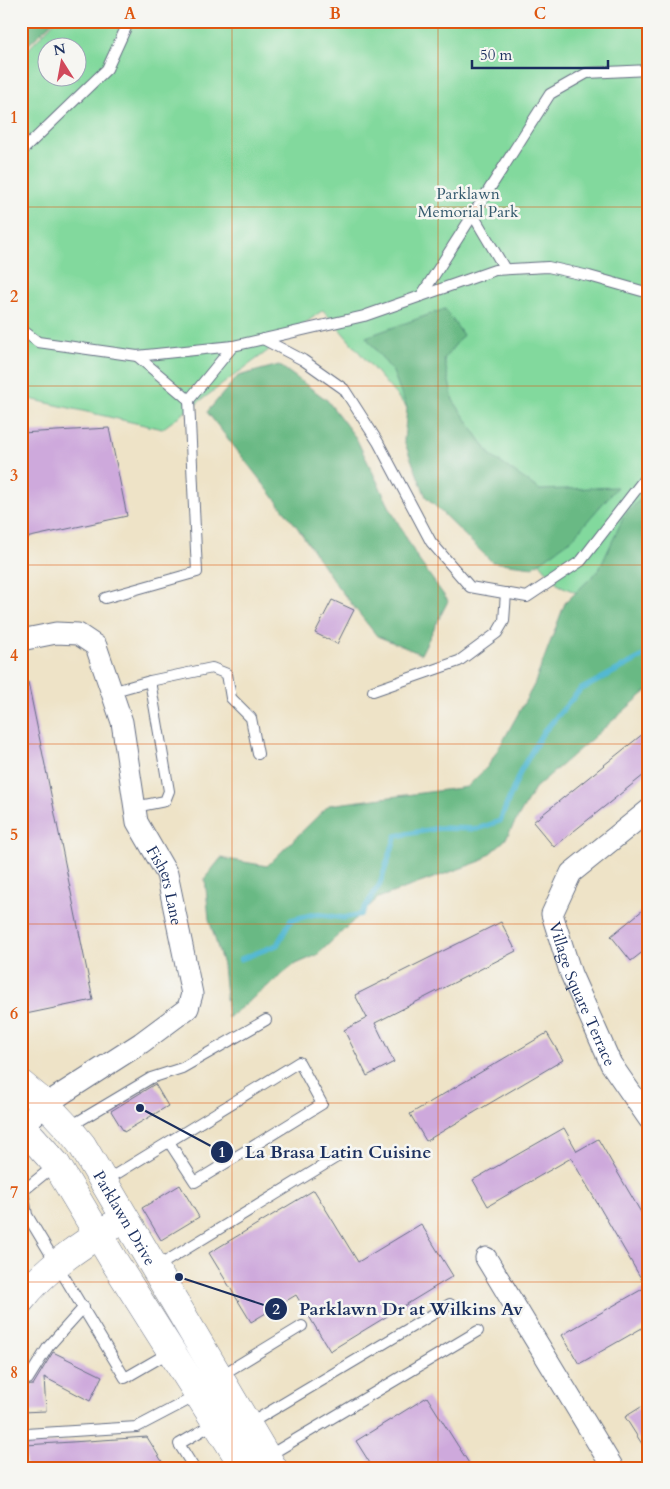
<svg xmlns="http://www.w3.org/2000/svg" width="670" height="1489" font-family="Cardo,serif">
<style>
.green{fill:#82d99d;stroke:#4e847e;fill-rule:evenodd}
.forest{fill:#69b984;stroke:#427471}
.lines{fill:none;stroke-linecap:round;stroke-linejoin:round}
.stream{stroke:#53b8d2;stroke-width:5.5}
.building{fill:#cea9dc}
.lane-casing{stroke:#656e83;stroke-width:12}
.street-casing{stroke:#656e83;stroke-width:23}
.secondary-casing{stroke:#656e83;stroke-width:29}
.lane{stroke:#fff;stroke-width:10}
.street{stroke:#fff;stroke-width:21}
.secondary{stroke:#fff;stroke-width:28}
.grid{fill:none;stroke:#de5710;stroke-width:1;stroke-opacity:0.55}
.labels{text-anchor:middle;stroke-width:5;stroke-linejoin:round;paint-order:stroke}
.park-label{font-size:16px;fill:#355a6e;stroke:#f6f6f2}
.street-label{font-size:16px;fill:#1b2f5e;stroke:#f6f6f2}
.leader{fill:none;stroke:#1b2f5e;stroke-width:2}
.callout-dot{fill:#1b2f5e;stroke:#f6f6f2;stroke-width:2}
.mark-label{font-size:15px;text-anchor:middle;font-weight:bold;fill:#fff}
.callout-label{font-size:18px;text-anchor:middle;font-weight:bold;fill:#1b2f5e;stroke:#f6f6f2;stroke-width:5;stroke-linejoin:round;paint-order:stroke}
.neatline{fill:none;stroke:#de5710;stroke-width:2}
.grid-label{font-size:16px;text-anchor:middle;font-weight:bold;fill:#de5710}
</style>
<rect width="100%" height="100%" fill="#f6f6f2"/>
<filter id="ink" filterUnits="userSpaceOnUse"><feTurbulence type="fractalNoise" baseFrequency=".02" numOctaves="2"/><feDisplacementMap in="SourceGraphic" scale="10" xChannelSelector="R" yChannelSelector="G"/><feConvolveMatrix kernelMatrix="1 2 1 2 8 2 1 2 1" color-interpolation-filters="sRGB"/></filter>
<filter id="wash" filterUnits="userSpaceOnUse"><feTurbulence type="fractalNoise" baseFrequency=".0096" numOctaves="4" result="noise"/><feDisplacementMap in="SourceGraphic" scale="20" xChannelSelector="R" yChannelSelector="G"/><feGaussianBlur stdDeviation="1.12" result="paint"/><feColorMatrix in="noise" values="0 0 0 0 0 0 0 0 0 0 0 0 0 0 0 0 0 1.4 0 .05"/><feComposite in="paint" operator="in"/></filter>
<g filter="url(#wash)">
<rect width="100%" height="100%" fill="#eee3c7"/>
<path class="green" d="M55 21H649V625L559 585 323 310 162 429 21 397V57ZM48 48H78V78H48Z"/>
<g class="forest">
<polygon points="21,21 53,21 21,52"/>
<polygon points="445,309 463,335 444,359 453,400 491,456 540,490 617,487 572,539 533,567 492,562 426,497 404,441 407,408 393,372 366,337"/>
<polygon points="279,365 327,400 356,438 391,510 418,559 448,601 421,654 377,636 338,587 297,527 207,412 238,376"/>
<polygon points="649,490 649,689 535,788 505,840 481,861 378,898 317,955 294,965 228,1018 223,965 209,919 205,878 221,858 267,866 329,805 467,787 488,766 503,741 534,685 565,603 599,570 624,516"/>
</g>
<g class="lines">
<polyline class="stream" points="241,959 277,945 291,920 315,914 344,918 361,914 380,884 396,836 439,828 477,829 500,821 521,770 542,734 580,690 649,653"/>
</g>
<g id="blocks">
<g class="building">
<polygon points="109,428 127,516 21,539 21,433"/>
<polygon points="332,600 354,610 337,644 315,633"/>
<polygon points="28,682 93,1000 21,1015 21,683"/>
<polygon points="649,729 649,771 554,847 533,822"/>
<polygon points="649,905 649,947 631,961 611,936"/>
<polygon points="501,922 516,951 375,1023 394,1062 367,1076 344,1030 367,1018 355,995"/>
<polygon points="547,1033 563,1060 426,1141 410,1114"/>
<polygon points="155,1084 168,1106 124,1132 111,1111"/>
<polygon points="564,1128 577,1151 598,1139 649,1226 649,1324 579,1364 562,1335 646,1287 571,1158 488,1206 473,1180"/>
<polygon points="180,1185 199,1217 161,1240 142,1208"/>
<polygon points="314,1190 358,1262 421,1224 453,1276 330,1351 296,1295 251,1322 209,1253"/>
<polygon points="53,1352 102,1376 90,1401 44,1377 46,1411 21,1412 21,1386 33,1385"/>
<polygon points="427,1397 472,1468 373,1468 356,1441"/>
<polygon points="649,1402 649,1455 625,1417"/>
<polygon points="147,1437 166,1468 26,1468 25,1447 26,1445"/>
</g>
</g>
</g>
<g filter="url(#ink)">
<use href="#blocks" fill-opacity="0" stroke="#656e83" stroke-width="1"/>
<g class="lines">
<defs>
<g id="lane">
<polyline points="21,152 107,69 129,21"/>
<polyline points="473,215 505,269"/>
<polyline points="421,296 550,94 587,73 649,70"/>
<polyline points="21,329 38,342 137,356 233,346 364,316 495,270 548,267 589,276 649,293"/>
<polyline points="263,339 303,360 344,389 378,442 431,542 470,587 527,597 581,561 649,473"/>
<polyline points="137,356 189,400"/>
<polyline points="105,598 197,572 189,400 233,346"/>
<polyline points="373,691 459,661 497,633 504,621 506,593"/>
<polyline points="111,692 150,681 212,668 227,674 231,698 251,718 258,754"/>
<polyline points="135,807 165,801 169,791 150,681"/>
<polyline points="69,1127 151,1078 182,1068 266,1020"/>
<polyline points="55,1165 23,1191 27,1215 125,1378 170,1352"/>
<polyline points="105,1181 299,1062 322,1104 195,1182 169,1142"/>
<polyline points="155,1268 337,1157"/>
<polyline points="220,1376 302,1326"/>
<polyline points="28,1379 48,1347 84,1307"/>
<polyline points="249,1424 450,1304"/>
<polyline points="21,1441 26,1434 137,1427 198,1395"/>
<polyline points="268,1456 478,1331"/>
<polyline points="194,1468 179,1444 215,1423"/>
</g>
<g id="street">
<path id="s1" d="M21 640 56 633 78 634 96 646 122 722 137 822 167 874 192 994 188 1008 141 1043 46 1104 23 1126"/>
<path id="s2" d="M649 810 571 873 552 914 571 974 611 1064 649 1119"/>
<polyline points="486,1258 613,1468"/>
</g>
<g id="secondary">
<path id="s3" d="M21 1084C45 1103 64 1121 82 1145L273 1468"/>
<polyline points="21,1125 56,1164 114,1261 245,1468"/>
<path d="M21 1300C45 1269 79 1246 112 1226"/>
</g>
</defs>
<use href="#lane" class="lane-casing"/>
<use href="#street" class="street-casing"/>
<use href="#secondary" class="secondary-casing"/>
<use href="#lane" class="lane"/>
<use href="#street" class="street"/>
<use href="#secondary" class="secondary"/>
</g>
</g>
<path class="grid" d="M232 21V1468M438 21V1468M21 207H649M21 386H649M21 565H649M21 744H649M21 924H649M21 1103H649M21 1282H649"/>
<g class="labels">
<g class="park-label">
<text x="468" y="199">Parklawn<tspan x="468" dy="18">Memorial Park</tspan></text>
</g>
<g class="street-label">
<text dy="6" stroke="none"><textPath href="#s1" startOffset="331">Fishers Lane</textPath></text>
<text dy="6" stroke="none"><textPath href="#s2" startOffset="231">Village Square Terrace</textPath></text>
<text dy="6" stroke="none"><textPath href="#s3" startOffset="171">Parklawn Drive</textPath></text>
</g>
</g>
<path class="leader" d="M140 1108L222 1152M179 1277L276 1309"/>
<g class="callout-dot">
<circle cx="140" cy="1108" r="5"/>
<circle cx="179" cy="1277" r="5"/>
<circle cx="222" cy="1152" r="12"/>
<circle cx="276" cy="1309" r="12"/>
</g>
<g class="mark-label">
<text x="222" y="1157">1</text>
<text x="276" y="1314">2</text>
</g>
<g class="callout-label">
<text x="338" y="1158">La Brasa Latin Cuisine</text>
<text x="411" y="1315">Parklawn Dr at Wilkins Av</text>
</g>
<rect width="670" height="1489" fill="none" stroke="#f6f6f2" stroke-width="55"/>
<g transform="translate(62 62) rotate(349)"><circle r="24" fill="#f6f6f2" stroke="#9ea6b7"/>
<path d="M0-4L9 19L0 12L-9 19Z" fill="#d1495b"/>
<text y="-8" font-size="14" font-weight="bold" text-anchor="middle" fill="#1b2f5e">N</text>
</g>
<path d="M472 60v8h136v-8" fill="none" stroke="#1b2f5e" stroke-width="2.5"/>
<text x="480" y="60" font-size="15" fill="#1b2f5e" stroke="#f6f6f2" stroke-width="4" paint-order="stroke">50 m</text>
<rect x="28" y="28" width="614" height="1434" class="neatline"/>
<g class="grid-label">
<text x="130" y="19">A</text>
<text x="335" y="19">B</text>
<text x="540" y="19">C</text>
<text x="14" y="123">1</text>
<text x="14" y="302">2</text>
<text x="14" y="481">3</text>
<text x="14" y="661">4</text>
<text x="14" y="840">5</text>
<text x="14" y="1019">6</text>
<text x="14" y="1198">7</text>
<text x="14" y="1378">8</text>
</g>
</svg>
